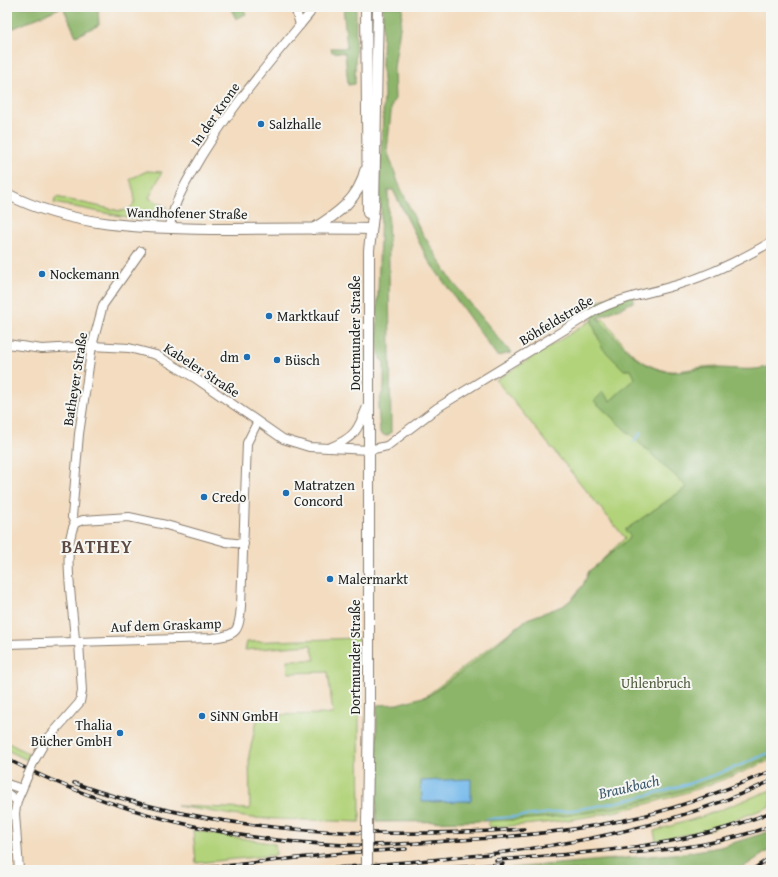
<svg xmlns="http://www.w3.org/2000/svg" width="778" height="877" font-family="'Gentium Book Plus',serif">
<style>
.green{fill:#b2d37a;stroke:#67784b}
.forest{fill:#8db56a;stroke:#546843}
.water{fill:#74b9eb;stroke:#486a84}
.lines{fill:none;stroke-linecap:round;stroke-linejoin:round}
.stream{stroke:#74b9eb;stroke-width:2}
.minor-casing{stroke:#887c6e;stroke-width:10}
.major-casing{stroke:#887c6e;stroke-width:12}
.minor{stroke:#fff;stroke-width:8}
.major{stroke:#fff;stroke-width:10}
.rail-casing{stroke:#1c1c1c;stroke-width:3.5}
.rail{stroke:#f6f6f2;stroke-width:2;stroke-dasharray:6;stroke-linecap:butt}
.minor-bridge-casing{stroke:#887c6e;stroke-width:10;stroke-linecap:butt}
.major-bridge-casing{stroke:#887c6e;stroke-width:12;stroke-linecap:butt}
.minor-bridge{stroke:#fff;stroke-width:8}
.major-bridge{stroke:#fff;stroke-width:10}
.poi-dot{fill:#1f6fb2;stroke:#f6f6f2;stroke-width:1.5}
.labels{text-anchor:middle;stroke-width:4;stroke-linejoin:round;paint-order:stroke}
.street-label{font-size:14px;fill:#1c1c1c;stroke:#f6f6f2}
.poi-label{font-size:14px;fill:#1c1c1c;stroke:#f6f6f2;text-anchor:start}
.park-label{font-size:14px;fill:#505c3d;stroke:#f6f6f2}
.water-label{font-size:15px;font-style:italic;fill:#3f5b6f;stroke:#f6f6f2}
.district-label{font-size:18px;font-weight:bold;letter-spacing:1px;fill:#5d4a42;stroke:#f6f6f2}
</style>
<rect width="100%" height="100%" fill="#f6f6f2"/>
<filter id="ink" filterUnits="userSpaceOnUse"><feTurbulence type="fractalNoise" baseFrequency=".025" numOctaves="2"/><feDisplacementMap in="SourceGraphic" scale="8" xChannelSelector="R" yChannelSelector="G"/><feConvolveMatrix kernelMatrix="1 2 1 2 8 2 1 2 1" color-interpolation-filters="sRGB"/></filter>
<filter id="wash" filterUnits="userSpaceOnUse"><feTurbulence type="fractalNoise" baseFrequency=".012" numOctaves="4" result="noise"/><feDisplacementMap in="SourceGraphic" scale="16" xChannelSelector="R" yChannelSelector="G"/><feGaussianBlur stdDeviation="0.9" result="paint"/><feColorMatrix in="noise" values="0 0 0 0 0 0 0 0 0 0 0 0 0 0 0 0 0 1.4 0 .05"/><feComposite in="paint" operator="in"/></filter>
<g filter="url(#wash)">
<rect width="100%" height="100%" fill="#f3dcbf"/>
<g class="green">
<path d="M147 171 162 172 149 198 167 207 160 217 141 220 54 203 56 197 120 211C140 210 135 193 130 179Z"/>
<path d="M604 319C622 344 644 374 678 371 692 369 704 366 718 366L720 370 771 372V760C677 801 591 823 489 827L486 760 417 703 515 628 568 607 586 586 604 558 625 538 496 380 592 320Z"/>
<polygon points="358,638 360,822 251,818 177,806 250,809 249,755 258,715 333,714 328,672 288,673 287,660 315,660 311,645 245,650 247,642"/>
<polygon points="7,742 29,754 27,760 7,750"/>
<polygon points="771,790 771,806 711,829 656,841 654,831 704,816"/>
<polygon points="193,830 275,844 276,855 196,863"/>
</g>
<g class="forest">
<polygon points="10,7 62,7 7,31 7,9"/>
<polygon points="63,7 98,7 99,25 76,36"/>
<polygon points="230,7 243,7 246,14 236,19"/>
<polygon points="343,7 356,7 355,84 348,85 345,53 332,52 331,48 347,48"/>
<polygon points="383,7 403,7 394,68 395,99 392,103 387,150 398,182 418,226 452,281 511,353 497,356 428,260 393,190 388,190 391,433 386,436 380,433 378,406 384,387 384,362 380,359 377,341 377,320 381,210 379,195 384,94 382,66"/>
<path d="M637 290 633 302 598 318C619 343 644 374 679 372 692 371 704 367 716 368 737 368 750 372 771 366V757C724 778 674 795 624 806 544 824 458 821 376 822L377 705 398 704 430 695 475 662 527 619 563 606 572 599 583 585 589 571 631 537 625 530 687 487 594 401 603 392 610 401 635 378 631 370H624L602 348 592 322 596 302 616 294Z"/>
<polygon points="771,831 771,849 739,870 488,870 684,853 720,847"/>
</g>
<polygon class="water" points="471,779 471,801 422,802 421,781"/>
<g class="lines">
<g class="stream">
<polyline points="634,442 641,432"/>
<path d="M486 819C586 813 679 794 771 752"/>
</g>
</g>
</g>
<g filter="url(#ink)">
<g class="lines">
<defs>
<g id="minor">
<polyline points="295,7 300,25"/>
<path d="M170 228C172 207 182 190 192 172 224 115 268 64 310 13"/>
<path d="M7 344 42 349 92 346 129 348 156 355 195 378 283 439 309 447 369 450 387 446 437 408 595 311C622 297 651 293 680 284 712 274 742 259 771 242"/>
<path d="M329 448C356 437 358 430 368 404"/>
<polyline points="75,523 83,520 129,517 166,525 226,542 244,544"/>
<path d="M75 642C74 611 61 550 75 523L72 517 79 434 92 346 103 305 141 251"/>
<path d="M7 644 212 638C238 635 239 631 241 606L247 443 257 423"/>
<polyline points="34,761 45,742 80,702 82,691 79,642"/>
<polyline points="7,784 22,789"/>
<polyline points="7,793 17,801"/>
<polyline points="19,870 15,813 17,801 28,775"/>
</g>
<g id="major">
<polyline points="366,7 368,213"/>
<path d="M7 194C71 227 142 228 212 229 265 229 318 228 370 229"/>
<path d="M313 229C336 215 359 199 365 171"/>
<polyline points="367,822 369,705 369,250 374,207 378,7"/>
</g>
</defs>
<use href="#minor" class="minor-casing"/>
<use href="#major" class="major-casing"/>
<use href="#minor" class="minor"/>
<use href="#major" class="major"/>
<defs>
<g id="rail">
<path d="M7 759C110 812 230 842 346 845 384 846 422 843 460 840 515 837 571 831 625 820 675 810 724 791 771 771"/>
<path d="M74 783C217 835 374 839 524 829"/>
<path d="M631 853C679 849 725 843 771 826"/>
<path d="M496 860C589 853 684 848 771 812"/>
<polyline points="187,870 344,853 406,849"/>
<path d="M308 870C468 857 623 850 771 781"/>
<polyline points="421,870 503,864"/>
<polyline points="752,870 771,857"/>
</g>
</defs>
<use href="#rail" class="rail-casing"/>
<use href="#rail" class="rail"/>
<defs>
<polyline id="minor-bridge" points="28,775 34,761"/>
<polyline id="major-bridge" points="367,870 367,822"/>
</defs>
<use href="#minor-bridge" class="minor-bridge-casing"/>
<use href="#major-bridge" class="major-bridge-casing"/>
<use href="#minor-bridge" class="minor-bridge"/>
<use href="#major-bridge" class="major-bridge"/>
</g>
</g>
<g class="poi-dot">
<circle cx="261" cy="124" r="4"/>
<circle cx="42" cy="274" r="4"/>
<circle cx="269" cy="316" r="4"/>
<circle cx="247" cy="357" r="4"/>
<circle cx="277" cy="360" r="4"/>
<circle cx="286" cy="493" r="4"/>
<circle cx="204" cy="497" r="4"/>
<circle cx="330" cy="579" r="4"/>
<circle cx="202" cy="716" r="4"/>
<circle cx="120" cy="733" r="4"/>
</g>
<g class="labels">
<g class="street-label">
<text transform="translate(215 114) rotate(-55)" y="5">In der Krone</text>
<text transform="translate(187 213) rotate(1)" y="5">Wandhofener Straße</text>
<text transform="translate(556 320) rotate(-31)" y="5">Böhfeldstraße</text>
<text transform="translate(355 333) rotate(-90)" y="5">Dortmunder Straße</text>
<text transform="translate(202 370) rotate(33)" y="5">Kabeler Straße</text>
<text transform="translate(75 379) rotate(-81)" y="5">Batheyer Straße</text>
<text transform="translate(166 625) rotate(-2)" y="5">Auf dem Graskamp</text>
<text transform="translate(355 657) rotate(-90)" y="5">Dortmunder Straße</text>
</g>
<g class="poi-label">
<text x="269" y="129">Salzhalle</text>
<text x="50" y="279">Nockemann</text>
<text x="277" y="321">Marktkauf</text>
<text x="239" y="362" text-anchor="end">dm</text>
<text x="285" y="365">Büsch</text>
<text x="294" y="490">Matratzen<tspan x="294" dy="16">Concord</tspan></text>
<text x="212" y="502">Credo</text>
<text x="338" y="584">Malermarkt</text>
<text x="210" y="721">SiNN GmbH</text>
<text x="112" y="730" text-anchor="end">Thalia<tspan x="112" dy="16">Bücher GmbH</tspan></text>
</g>
<g class="park-label">
<text x="656" y="688">Uhlenbruch</text>
</g>
<g class="water-label">
<text transform="translate(629 787) rotate(-13)" y="5">Braukbach</text>
</g>
<g class="district-label">
<text x="97" y="553">BATHEY</text>
</g>
</g>
<rect width="778" height="877" fill="none" stroke="#f6f6f2" stroke-width="24"/>
</svg>
